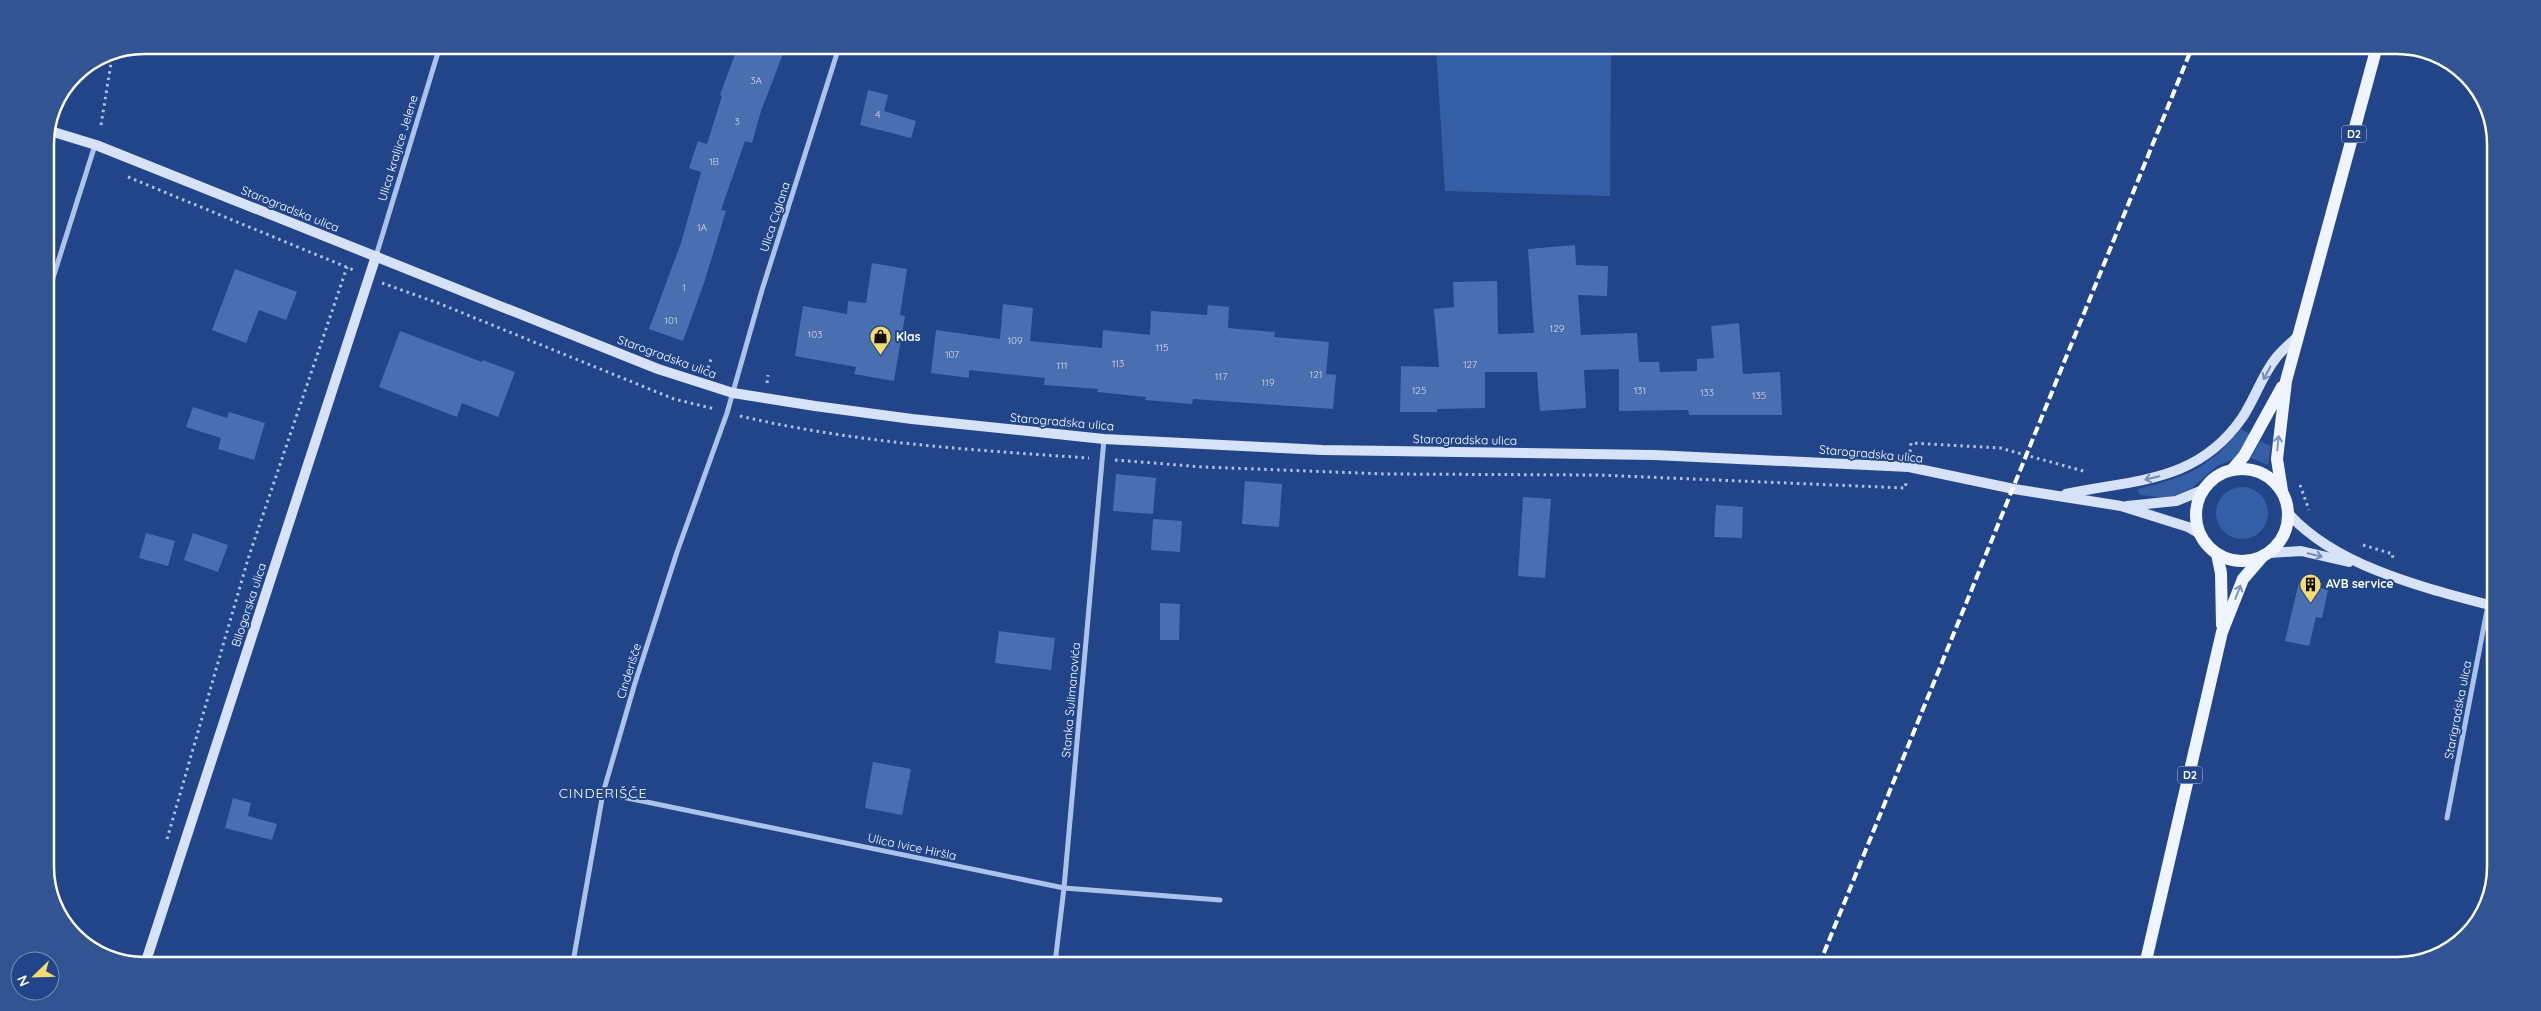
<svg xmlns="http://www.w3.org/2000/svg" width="2541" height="1011" font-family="Quicksand,sans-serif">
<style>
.green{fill:#345ea5}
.building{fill:#496fb0}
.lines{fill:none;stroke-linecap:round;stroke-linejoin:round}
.path{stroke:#abc2ea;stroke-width:3;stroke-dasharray:2.5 4;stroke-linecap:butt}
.street{stroke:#abc2ea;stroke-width:5}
.secondary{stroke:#d7e2f8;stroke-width:10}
.primary{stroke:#eff4fe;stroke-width:12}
.rail{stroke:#fff;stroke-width:4;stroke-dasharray:9 4;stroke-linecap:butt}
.oneway{stroke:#738cba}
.oneway2{stroke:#7e94bd}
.labels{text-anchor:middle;stroke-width:4;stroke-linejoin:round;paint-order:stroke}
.number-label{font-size:10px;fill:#d2dbeb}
.shield{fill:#214588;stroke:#bcc7db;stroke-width:1}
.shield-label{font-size:11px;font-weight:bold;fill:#fff}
.street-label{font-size:12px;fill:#fff;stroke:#214588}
.poi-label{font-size:12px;font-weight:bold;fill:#fff;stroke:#214588;text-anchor:start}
.neighbourhood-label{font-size:14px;letter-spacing:1px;fill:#fff;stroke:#214588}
.rim{fill:none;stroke:#fff;stroke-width:2.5}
</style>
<rect width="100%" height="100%" fill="#214588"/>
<g class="green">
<polygon points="1436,48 1611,48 1610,196 1445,191"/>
<path d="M2241 429 2250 434 2236 458 2217 466 2191 489 2167 498 2140 495 2138 489C2187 477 2209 468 2241 429Z"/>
<polygon points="2260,441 2271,446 2268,465 2251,458"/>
<circle cx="2242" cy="513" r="26"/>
</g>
<g class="building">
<polygon points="738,46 786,46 761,111 752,143 745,141 721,210 726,211 704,283 683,341 649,329 681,243 701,172 689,168 698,141 707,144 722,96 720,95"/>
<polygon points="868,90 888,95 884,111 916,121 911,138 860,125"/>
<polygon points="1575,245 1576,265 1608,266 1607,296 1578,295 1581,335 1637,333 1639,362 1659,362 1660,372 1697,371 1697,359 1714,358 1711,326 1739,323 1743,374 1780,372 1782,415 1689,415 1688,410 1619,411 1619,369 1584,370 1586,408 1540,411 1537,372 1485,372 1485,408 1437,409 1437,412 1400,412 1401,366 1439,367 1434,309 1454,307 1453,282 1497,281 1498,334 1534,333 1528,249"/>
<polygon points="872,263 907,269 900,315 905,316 894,381 854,374 856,367 795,356 803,306 847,314 848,301 866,303"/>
<polygon points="235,269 297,292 286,320 259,310 246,343 212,330"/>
<polygon points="1003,304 1033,308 1030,341 1102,348 1103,330 1150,335 1151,311 1207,315 1208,305 1229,307 1228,328 1275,332 1274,337 1329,342 1326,374 1336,375 1333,409 1193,399 1192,404 1145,400 1146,397 1097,392 1098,389 1044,385 1045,378 969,370 969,378 931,373 936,330 1000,339"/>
<polygon points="400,331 482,362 483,360 515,372 498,417 462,403 457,417 379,387"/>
<polygon points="193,407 227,418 229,412 265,423 254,460 218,449 221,438 186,427"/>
<polygon points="1116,474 1156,478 1153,514 1113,511"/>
<polygon points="1245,481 1282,484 1279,527 1242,524"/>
<polygon points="1523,497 1551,499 1545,578 1518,576"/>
<polygon points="1716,505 1743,507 1742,538 1714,537"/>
<polygon points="1153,519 1182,521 1180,552 1151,550"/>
<polygon points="146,533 175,541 168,566 139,558"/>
<polygon points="193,533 228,545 218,572 184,560"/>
<polygon points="2299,582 2328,590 2322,618 2316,617 2309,646 2285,641"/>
<polygon points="1160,603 1180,604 1179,640 1160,640"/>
<polygon points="999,631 1055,638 1051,670 995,663"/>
<polygon points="873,762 911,769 902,815 865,808"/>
<polygon points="233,798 251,803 248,816 277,824 272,840 225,828"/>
</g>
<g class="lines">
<g class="path">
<polyline points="101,125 113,51"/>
<polyline points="128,177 356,271"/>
<polyline points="382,283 438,303 674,399 715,409"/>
<polyline points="708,368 711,359"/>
<polyline points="767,383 768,375"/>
<path d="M740 416C856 443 971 450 1089 458"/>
<polyline points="1910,452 1911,443 2000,448 2087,472"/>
<polyline points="1115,460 1203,467 1386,474 1598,475 1905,488 1906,483"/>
<polyline points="2300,485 2309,510"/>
<polyline points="2363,545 2393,554 2392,560"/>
<polyline points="167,839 248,559 347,267"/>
</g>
<g class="street">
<polyline points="376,256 440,46"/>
<polyline points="45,303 95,145"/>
<polyline points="603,793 1064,888 1220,900"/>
<polyline points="2447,818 2488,605"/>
<polyline points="573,962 603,793 635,683 677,552 727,413 762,290 839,47"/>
<polyline points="1055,963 1064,888 1104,439"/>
</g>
<g class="secondary">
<polyline points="47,130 96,145 658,369 733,393 815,406 912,419 1104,439 1322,450 1654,455 1909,467 2014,489 2121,506 2188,527 2200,534"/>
<path d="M2066 494C2135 479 2197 483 2242 418 2255 399 2262 375 2276 358 2282 350 2291 343 2298 336"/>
<polyline points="2127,506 2176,501 2203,490"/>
<path d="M2289 514C2337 567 2425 588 2493 606"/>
<polyline points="2270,553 2301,551 2349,562"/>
<polyline points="146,961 376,256"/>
</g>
<g class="primary">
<circle cx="2242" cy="515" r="46"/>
<polyline points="2232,470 2244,456 2282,387"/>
<polyline points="2282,491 2277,459 2286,381 2376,50"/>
<polyline points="2217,554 2221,573 2222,625"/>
<polyline points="2145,965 2222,632 2243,579 2262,557"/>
</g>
<polyline class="rail" points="1819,965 2191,50"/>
</g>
<defs><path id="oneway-shaft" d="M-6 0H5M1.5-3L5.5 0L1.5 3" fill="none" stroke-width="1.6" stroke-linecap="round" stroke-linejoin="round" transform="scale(1.25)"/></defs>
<g class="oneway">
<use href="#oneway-shaft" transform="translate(2267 373) rotate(118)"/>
<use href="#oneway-shaft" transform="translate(2152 478) rotate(166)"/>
<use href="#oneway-shaft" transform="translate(2315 555) rotate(13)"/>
</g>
<g class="oneway2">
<use href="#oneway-shaft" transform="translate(2278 443) rotate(-84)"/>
<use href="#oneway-shaft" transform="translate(2238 592) rotate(-69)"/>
</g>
<defs>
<symbol id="shop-pin" viewBox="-11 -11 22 30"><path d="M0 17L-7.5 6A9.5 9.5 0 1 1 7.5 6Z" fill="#f7db6c" stroke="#214588"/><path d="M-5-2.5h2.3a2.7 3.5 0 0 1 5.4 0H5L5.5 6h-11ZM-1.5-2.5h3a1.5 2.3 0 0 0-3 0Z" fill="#111"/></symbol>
<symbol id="building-pin" viewBox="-11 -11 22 30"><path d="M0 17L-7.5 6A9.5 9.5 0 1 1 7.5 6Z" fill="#f7db6c" stroke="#214588"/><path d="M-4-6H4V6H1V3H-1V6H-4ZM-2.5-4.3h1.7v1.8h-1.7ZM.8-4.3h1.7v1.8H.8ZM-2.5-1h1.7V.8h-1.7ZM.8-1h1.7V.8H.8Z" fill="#111"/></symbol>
</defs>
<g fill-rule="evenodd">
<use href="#shop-pin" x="868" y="324" width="25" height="34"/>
<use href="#building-pin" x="2298" y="572" width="25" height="34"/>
</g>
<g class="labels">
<g class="number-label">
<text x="756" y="84">3A</text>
<text x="878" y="118">4</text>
<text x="737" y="125">3</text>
<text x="714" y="165">1B</text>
<text x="702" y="231">1A</text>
<text x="684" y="291">1</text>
<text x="671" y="324">101</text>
<text x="1557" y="332">129</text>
<text x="815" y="338">103</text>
<text x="1015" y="344">109</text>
<text x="1162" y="351">115</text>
<text x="952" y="358">107</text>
<text x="1118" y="367">113</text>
<text x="1470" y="368">127</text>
<text x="1062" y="369">111</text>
<text x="1316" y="378">121</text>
<text x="1221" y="380">117</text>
<text x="1268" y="386">119</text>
<text x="1419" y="394">125</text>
<text x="1640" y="394">131</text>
<text x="1707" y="396">133</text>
<text x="1759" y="399">135</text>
</g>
<g class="shield">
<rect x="2341.5" y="125.5" width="25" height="17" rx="4"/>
<rect x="2177.5" y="766.5" width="25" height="17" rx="4"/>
</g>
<g class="shield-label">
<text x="2354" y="138">D2</text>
<text x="2190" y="779">D2</text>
</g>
<g class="street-label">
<text transform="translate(398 148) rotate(-73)" y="4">Ulica kraljice Jelene</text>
<text transform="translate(290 209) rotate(22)" y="4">Starogradska ulica</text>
<text transform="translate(775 217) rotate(-72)" y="4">Ulica Ciglana</text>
<text transform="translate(667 357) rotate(20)" y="4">Starogradska ulica</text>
<text transform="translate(1062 422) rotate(5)" y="4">Starogradska ulica</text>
<text transform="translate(1465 440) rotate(1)" y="4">Starogradska ulica</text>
<text transform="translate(1871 454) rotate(5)" y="4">Starogradska ulica</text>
<text transform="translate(249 605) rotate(-72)" y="4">Bilogorska ulica</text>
<text transform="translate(629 671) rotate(-73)" y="4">Cinderišče</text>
<text transform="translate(1071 700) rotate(-85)" y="4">Stanka Sulimanovića</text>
<text transform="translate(2458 710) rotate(-79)" y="4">Starigradska ulica</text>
<text transform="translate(912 847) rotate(12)" y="4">Ulica Ivice Hiršla</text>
</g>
<g class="poi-label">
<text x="896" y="341">Klas</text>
<text x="2326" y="588">AVB service</text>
</g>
<g class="neighbourhood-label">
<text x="603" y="798">CINDERIŠČE</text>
</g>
</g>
<path d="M0 0H2541V1011H0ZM144 54H2397A90 90 0 0 1 2487 144V867A90 90 0 0 1 2397 957H144A90 90 0 0 1 54 867V144A90 90 0 0 1 144 54Z" fill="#335492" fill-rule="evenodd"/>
<path class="rim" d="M144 54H2397A90 90 0 0 1 2487 144V867A90 90 0 0 1 2397 957H144A90 90 0 0 1 54 867V144A90 90 0 0 1 144 54Z"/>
<g transform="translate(35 976) rotate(247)"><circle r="24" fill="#214588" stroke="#7a8fb8"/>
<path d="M0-4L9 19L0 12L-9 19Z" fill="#f7db6c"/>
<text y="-8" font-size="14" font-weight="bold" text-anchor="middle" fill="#ffffff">N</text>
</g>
</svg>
